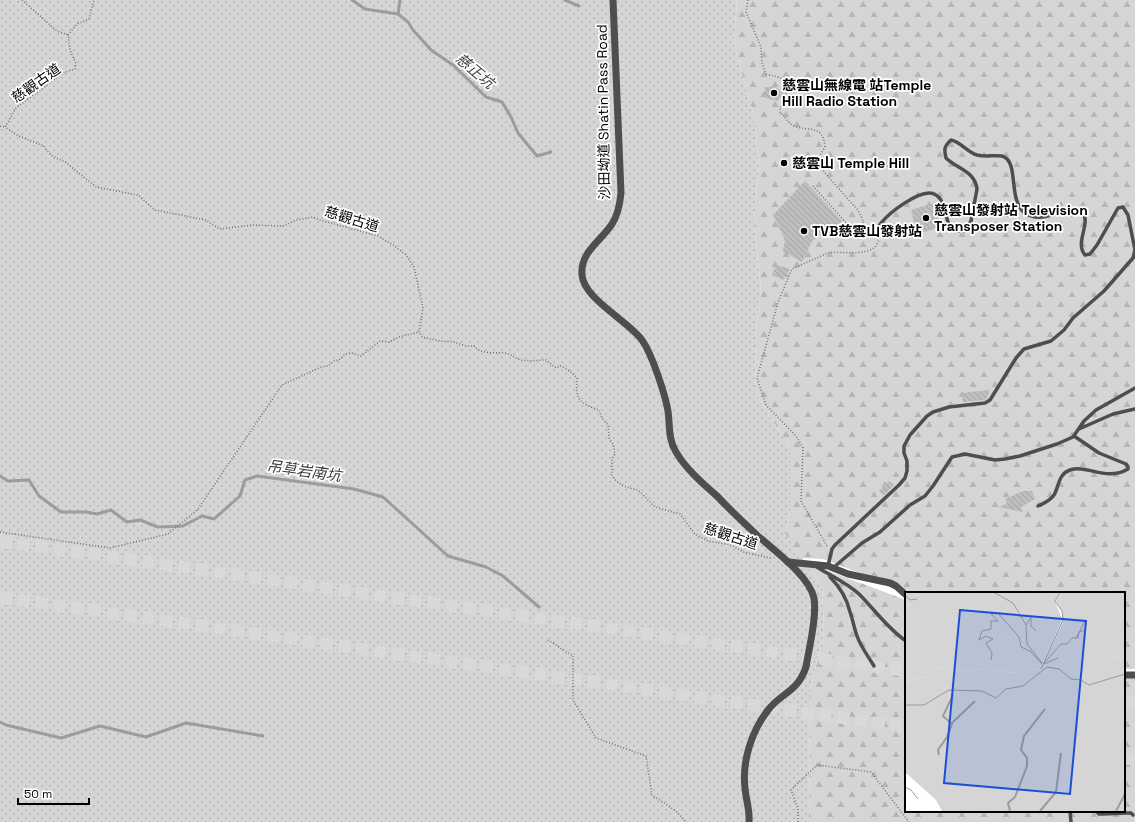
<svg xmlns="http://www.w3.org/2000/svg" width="1135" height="822" font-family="'Space Grotesk','Noto Sans TC',sans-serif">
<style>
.grass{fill:url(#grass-dots)}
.forest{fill:url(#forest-firs)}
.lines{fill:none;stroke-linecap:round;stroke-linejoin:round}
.stream{stroke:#9c9c9c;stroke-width:3}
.building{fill:url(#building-back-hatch)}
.highway-tunnel{stroke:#d9d9d9;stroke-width:12;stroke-dasharray:12 6;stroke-linecap:butt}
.path{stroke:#707070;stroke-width:1.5;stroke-dasharray:1 2;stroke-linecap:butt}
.lane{stroke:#4e4e4e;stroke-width:3.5}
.street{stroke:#4e4e4e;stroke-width:7}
.poi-dot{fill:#000;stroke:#fff;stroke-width:1.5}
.labels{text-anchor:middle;stroke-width:3.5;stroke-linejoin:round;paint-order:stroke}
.street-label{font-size:14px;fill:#000;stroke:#fff}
.poi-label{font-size:14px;font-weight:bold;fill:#000;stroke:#fff;text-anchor:start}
.water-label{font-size:15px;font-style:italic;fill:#3d3d3d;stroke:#fff}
.inset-river{fill:none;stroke:#9c9c9c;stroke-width:2}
.inset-road{fill:none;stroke:#999;stroke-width:1}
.view{fill:#1d4ed8;fill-opacity:0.15;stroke:#1d4ed8;stroke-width:2}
.inset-edge{fill:none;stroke:#000;stroke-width:2}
</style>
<defs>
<pattern id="grass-dots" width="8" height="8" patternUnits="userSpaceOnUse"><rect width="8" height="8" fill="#d5d5d5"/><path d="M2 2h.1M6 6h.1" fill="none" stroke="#b5b5b5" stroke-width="1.8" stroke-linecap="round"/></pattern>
<pattern id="forest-firs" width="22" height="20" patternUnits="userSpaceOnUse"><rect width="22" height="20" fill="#d5d5d5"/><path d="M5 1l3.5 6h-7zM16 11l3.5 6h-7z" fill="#b5b5b5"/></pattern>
<pattern id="building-back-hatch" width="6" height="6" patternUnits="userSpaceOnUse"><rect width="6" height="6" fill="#bebebe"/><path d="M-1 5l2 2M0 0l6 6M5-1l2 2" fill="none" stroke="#a2a2a2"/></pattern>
</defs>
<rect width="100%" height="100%" fill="#fff"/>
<polygon class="grass" points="0,0 737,0 734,45 754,116 759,164 754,222 761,291 755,336 756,394 790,448 790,513 785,533 822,586 824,633 810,690 809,822 0,822"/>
<g class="forest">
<polygon points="737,0 1135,0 1135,669 1124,669 1124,593 913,593 823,559 802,558 785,533 790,513 790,448 756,394 755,336 761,291 754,222 759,164 754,116 734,45"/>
<polygon points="809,567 820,568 906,600 906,811 1124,811 1124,678 1135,678 1135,822 809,822 810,690 824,633 822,586"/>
</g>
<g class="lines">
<g class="stream">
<polyline points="352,0 365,9 398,14 400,0"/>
<polyline points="565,0 579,6"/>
<polyline points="398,14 408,22 413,30 431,50 453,65 486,97 502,102 511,117 518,133 537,156 551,152"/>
<polyline points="0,476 8,481 29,480 39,496 61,512 86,512 97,514 111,510 127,522 140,520 158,527 183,526 202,516 214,519 240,496 245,480 257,476 354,489 383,497 448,556 486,567 503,576 539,607"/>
<polyline points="0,722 6,725 61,738 100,726 146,737 186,723 263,736"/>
</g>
</g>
<g class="building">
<polygon points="765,87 776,87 784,94 777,101 765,98"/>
<polygon points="805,181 842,221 829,230 825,230 824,233 812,241 802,262 783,251 785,240 773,215"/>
<polygon points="934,203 941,227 917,234 911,210"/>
<polygon points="776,265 790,269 783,280 772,275"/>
<polygon points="990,390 987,398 984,400 963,402 962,393"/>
<polygon points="889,481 894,485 884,495 879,491"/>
<polygon points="1023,491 1032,491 1035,499 1021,507 1023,512 999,507 1007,504 1005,499"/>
</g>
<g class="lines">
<g class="highway-tunnel">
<polyline points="0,541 906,671"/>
<polyline points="0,597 906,727"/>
<polyline points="1124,702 1135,703"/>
<polyline points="1124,758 1135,760"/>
</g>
<g class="path">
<path d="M22 0 57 31 68 35 70 50 76 64 75 69 63 73 16 108 5 127 19 136 44 146C48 154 56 159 64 161L96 187 138 195 155 210 206 220 219 229 253 225 284 226 296 220 313 217 320 220 378 236 393 245 406 255 414 267 423 308 419 332 422 337 440 341 454 342 466 346H474C481 355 495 352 506 353 511 354 513 357 518 359 526 362 537 360 546 360L556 368 561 366 571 372 577 378C575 400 579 403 599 410L602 418 608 425 609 438 613 444 615 454 612 459V475L616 481 626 487 638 490 655 507 680 514 695 534 708 541 731 545 743 552 771 558"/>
<path d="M748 0 746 12 761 47 762 64 766 74C778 77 790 78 791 93L780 108V114H783C786 119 789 124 794 126 810 132 823 124 825 147L819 157 821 166 824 172 857 209 862 218 865 227H870"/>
<polyline points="68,35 77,24 89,19 94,0"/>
<polyline points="0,126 5,127"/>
<polyline points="813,186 848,225 865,227"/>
<polyline points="0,532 110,548 168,534 198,509 282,385 321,367 328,366 334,361 339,360 345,354 352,353 361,356 380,341 389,342 399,337 419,332"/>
<path d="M827 546 801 501 803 448 796 436 766 405 757 378 778 302 792 269 828 253C841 250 878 260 879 237"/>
<polyline points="548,640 573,656 573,700 596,738 646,756 652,795 676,811 686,822"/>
<polyline points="798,822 798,809 791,790 817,765 871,772 909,822"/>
</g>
<g class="lane">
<path d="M827 233 867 236C878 234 876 229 882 222 890 212 917 192 930 193 935 193 938 196 941 200L950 228 955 231H965L971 221 977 189C975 171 957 169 946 158 944 150 944 146 951 140 961 142 967 152 977 155 985 157 994 155 1002 156 1020 161 1007 200 1025 213 1044 226 1068 204 1082 210 1092 224 1074 242 1085 255L1090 254 1097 245 1118 208 1123 207 1128 215 1135 250 1133 258 1104 291 1073 318 1064 330 1051 341 1024 349 1016 358 990 400 985 403 949 407 933 412 927 416 910 435 904 446V453L907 461V471L905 478 899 485 835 545 832 549 828 566"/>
<polyline points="1079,429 1113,414 1135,409"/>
<path d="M1038 506C1044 503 1050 501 1054 495 1059 487 1058 474 1070 470 1087 464 1106 482 1128 469V467L1126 464 1099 453 1074 436"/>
<path d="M817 567C831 576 847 583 859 594 875 610 888 629 906 641"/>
<polyline points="833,568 862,543 880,532 910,505 925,496 933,486 952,457 965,454 995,460 1005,459 1020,456 1057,444 1073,437 1084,421 1096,410 1135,388"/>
<path d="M830 577C839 586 847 599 850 612 853 620 854 628 857 636 861 647 868 656 874 666"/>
<polyline points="1070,811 1071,822"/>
<polyline points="1096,811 1099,814 1102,814 1127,813 1131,813 1133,815"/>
</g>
<g class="street">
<path d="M613 0 621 193C620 203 618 215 612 224 601 241 580 252 582 275 584 299 627 320 642 340 652 354 665 394 668 411 670 425 668 439 676 452 686 469 702 483 717 496 730 510 744 523 758 536 775 551 809 576 814 598 817 617 809 648 806 667 797 693 782 692 768 710 751 732 742 762 745 788 746 800 750 810 749 822"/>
<polyline points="788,562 828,566 848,574 890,583 896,586 906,595"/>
<polyline points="1124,675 1135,675"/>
</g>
</g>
<g class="poi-dot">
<circle cx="774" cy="93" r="4"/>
<circle cx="784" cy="163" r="4"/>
<circle cx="926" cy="218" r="4"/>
<circle cx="804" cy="231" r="4"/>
</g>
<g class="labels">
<g class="street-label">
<text transform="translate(36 83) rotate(-35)" y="5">慈觀古道</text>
<text transform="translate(603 112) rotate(-91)" y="5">沙田坳道 Shatin Pass Road</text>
<text transform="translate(352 219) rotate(17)" y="5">慈觀古道</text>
<text transform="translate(731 536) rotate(18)" y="5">慈觀古道</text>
</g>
<g class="poi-label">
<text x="782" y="90">慈雲山無線電 站Temple<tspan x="782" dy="16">Hill Radio Station</tspan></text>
<text x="792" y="168">慈雲山 Temple Hill</text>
<text x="934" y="215">慈雲山發射站 Television<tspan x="934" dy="16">Transposer Station</tspan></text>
<text x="812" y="236">TVB慈雲山發射站</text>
</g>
<g class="water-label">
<text transform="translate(475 71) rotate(40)" y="5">慈正坑</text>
<text transform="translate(304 471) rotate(8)" y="5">吊草岩南坑</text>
</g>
</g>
<g transform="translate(905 592)">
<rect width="220" height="220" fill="#fff"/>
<path d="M220 59V219H37L31 208 0 180V89L23 85 34 76 56 80 75 77 110 81 119 76 132 78 140 73 185 79 192 73 214 65Z" fill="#d5d5d5"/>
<path d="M0 1H155L150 9 157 27 136 76 132 78 119 76 110 81 75 77 56 80 34 76 23 85 0 89ZM156 1H220V59L214 65 192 73 185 79 147 74 137 75 158 31V21L151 9Z" fill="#d5d5d5"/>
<path class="inset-river" d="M47 131 70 109M34 163 33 158 42 145 47 132 38 124 48 103M105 219 103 211 110 205 122 174V166L116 158 119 144 140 117M135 219 151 200 156 161M211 219 220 202"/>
<path class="inset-road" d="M90 1 108 11 121 33 122 52 137 71M0 3 5 8 12 7M121 33 126 25V34L131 39M171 46 180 29M86 68 87 61 81 51 88 47 81 44 74 48 77 39 86 37V29H93L86 22 93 21 114 45 116 55 125 59 137 72M139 71 156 52H162L167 46H173L174 40 180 38M139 72 153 66M136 77 158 28 157 19 150 9 155 1M0 113H19L44 98 77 99 91 106 101 97 118 94 142 75 154 77 166 87 176 88 184 93 220 82M0 195 6 198 13 207"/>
<path class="view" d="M55 18 181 29 165 202 39 191Z"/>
<rect width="220" height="220" class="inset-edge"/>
</g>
<path d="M18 798v6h71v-6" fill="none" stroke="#000000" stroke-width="2"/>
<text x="24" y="798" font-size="12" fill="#000000" stroke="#ffffff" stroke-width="3" paint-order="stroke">50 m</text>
</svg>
